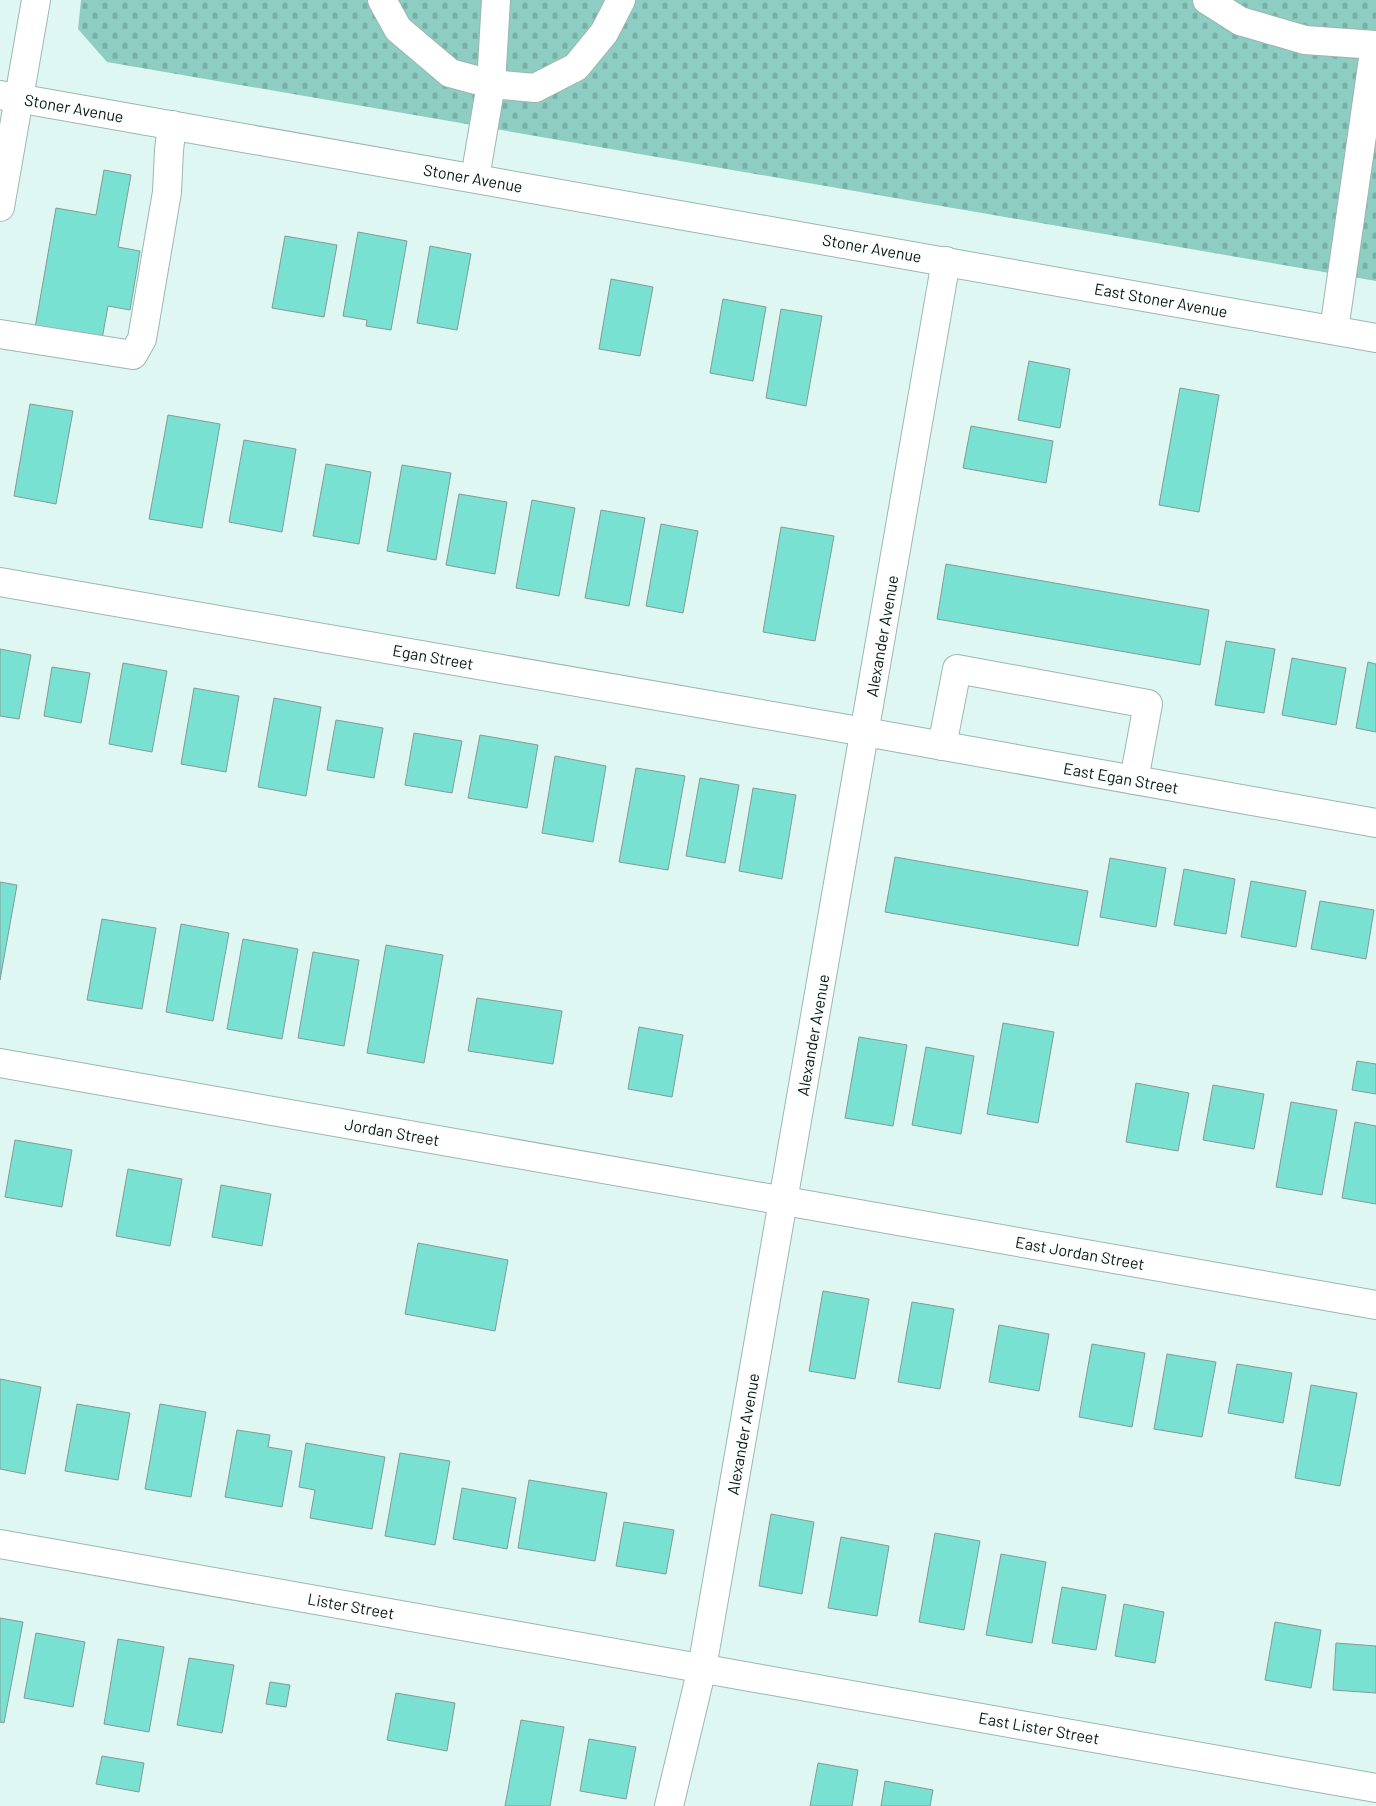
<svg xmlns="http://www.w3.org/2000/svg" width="1376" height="1806" font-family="Barlow,sans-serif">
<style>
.cemetery{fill:url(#cemetery-stones)}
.building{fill:#78e1d1;stroke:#849a95}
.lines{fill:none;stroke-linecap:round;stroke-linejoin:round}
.minor-casing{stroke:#9eb5b1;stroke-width:30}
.minor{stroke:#fff;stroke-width:28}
.labels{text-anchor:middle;stroke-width:4.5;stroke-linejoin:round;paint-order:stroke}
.street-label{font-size:16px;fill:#0d1514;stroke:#fafffe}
</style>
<defs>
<pattern id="cemetery-stones" width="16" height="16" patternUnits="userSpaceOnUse" patternTransform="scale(1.25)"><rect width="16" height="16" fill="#8dcdc2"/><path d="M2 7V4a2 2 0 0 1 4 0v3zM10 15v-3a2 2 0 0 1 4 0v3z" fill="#78afa6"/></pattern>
</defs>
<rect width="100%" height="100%" fill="#dff7f2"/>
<polygon class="cemetery" points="81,0 1376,0 1376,281 107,62 78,29"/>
<g class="building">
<polygon points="104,170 131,175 118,247 140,251 130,310 108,306 102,339 35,328 56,208 96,215"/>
<polygon points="358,232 407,241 391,330 366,326 367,320 343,316"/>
<polygon points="285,236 337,245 324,317 272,308"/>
<polygon points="430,246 471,254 457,330 417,323"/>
<polygon points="611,279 653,287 640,356 599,349"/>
<polygon points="723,299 766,307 753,381 710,373"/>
<polygon points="781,309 822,316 806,406 766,398"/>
<polygon points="1029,361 1070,369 1060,428 1018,420"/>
<polygon points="1180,388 1219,395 1199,512 1159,505"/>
<polygon points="30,404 73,411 56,504 14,496"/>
<polygon points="168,415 220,424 202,528 149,519"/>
<polygon points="971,426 1053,441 1046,483 963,468"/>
<polygon points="244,440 296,449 282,532 229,522"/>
<polygon points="326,464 371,472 359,544 313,536"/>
<polygon points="402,465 451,473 436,560 387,551"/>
<polygon points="459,494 507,502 495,574 446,565"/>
<polygon points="532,500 575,508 559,596 516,588"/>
<polygon points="601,510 645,518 629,606 585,598"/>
<polygon points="661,524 698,531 683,613 646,606"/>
<polygon points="781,527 834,536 815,641 763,632"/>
<polygon points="946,564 1209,610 1200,665 937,619"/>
<polygon points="1226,641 1275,649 1264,713 1215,705"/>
<polygon points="0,649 31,655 19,719 0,716"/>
<polygon points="1292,658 1346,668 1336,725 1282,715"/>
<polygon points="1368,662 1376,664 1376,732 1356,728"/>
<polygon points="123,663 167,671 152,752 109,744"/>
<polygon points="52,667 90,673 81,723 44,716"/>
<polygon points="194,688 239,696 226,772 181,764"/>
<polygon points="274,698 321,707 306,796 258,787"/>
<polygon points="336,720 383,728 374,778 327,770"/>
<polygon points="414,733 462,741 452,793 405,785"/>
<polygon points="480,735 538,745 527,808 468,798"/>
<polygon points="555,756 606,766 593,842 542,833"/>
<polygon points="636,768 685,776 668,870 619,862"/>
<polygon points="700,778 739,785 725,863 686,856"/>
<polygon points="753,788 796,795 782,879 739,871"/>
<polygon points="895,857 1088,891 1078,946 885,912"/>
<polygon points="1110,858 1166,868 1156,927 1100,917"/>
<polygon points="1184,869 1235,879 1226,934 1174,925"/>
<polygon points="1251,881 1306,891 1296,947 1241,937"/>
<polygon points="0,882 17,885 0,980"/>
<polygon points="1320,901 1374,910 1366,959 1311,949"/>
<polygon points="102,919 156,928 142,1009 87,1000"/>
<polygon points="181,924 229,933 213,1021 166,1012"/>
<polygon points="243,939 298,949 282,1039 227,1029"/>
<polygon points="386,945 443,955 424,1063 367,1053"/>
<polygon points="313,952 359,960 344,1046 298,1038"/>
<polygon points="477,998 562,1011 553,1064 468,1051"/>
<polygon points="1003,1023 1054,1032 1038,1123 987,1114"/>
<polygon points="639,1027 683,1035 672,1097 628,1089"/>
<polygon points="859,1037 907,1045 893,1126 845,1118"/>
<polygon points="926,1047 974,1056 961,1134 912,1125"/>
<polygon points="1357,1061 1376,1064 1376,1094 1352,1090"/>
<polygon points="1136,1083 1189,1093 1178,1151 1126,1142"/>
<polygon points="1213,1085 1264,1094 1254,1149 1203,1140"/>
<polygon points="1291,1102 1337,1110 1322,1195 1276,1187"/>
<polygon points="1355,1122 1376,1126 1376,1204 1342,1198"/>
<polygon points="15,1140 72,1150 62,1207 5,1197"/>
<polygon points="128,1169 182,1179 170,1246 116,1236"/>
<polygon points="221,1185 271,1194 262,1246 212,1237"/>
<polygon points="418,1243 508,1260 495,1331 405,1314"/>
<polygon points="823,1291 869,1299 855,1379 809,1371"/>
<polygon points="912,1302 954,1309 940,1389 898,1382"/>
<polygon points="999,1325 1049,1334 1039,1391 989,1382"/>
<polygon points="1092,1344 1145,1353 1132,1427 1079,1417"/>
<polygon points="1167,1354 1216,1362 1202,1437 1154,1429"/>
<polygon points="1237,1364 1292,1373 1283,1423 1228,1413"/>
<polygon points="0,1379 41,1387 25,1474 0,1469"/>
<polygon points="1311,1385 1357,1393 1340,1486 1295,1478"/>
<polygon points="77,1404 130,1413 118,1480 65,1471"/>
<polygon points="160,1404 206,1412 191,1497 145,1489"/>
<polygon points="237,1430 270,1435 268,1447 292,1451 282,1507 225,1497"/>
<polygon points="306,1443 385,1457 372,1529 310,1518 315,1490 299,1487"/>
<polygon points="400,1453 450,1461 435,1545 385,1536"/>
<polygon points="529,1480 607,1493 595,1561 518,1548"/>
<polygon points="462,1488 516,1498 507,1549 453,1539"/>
<polygon points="771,1514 814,1522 802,1594 759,1586"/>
<polygon points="624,1522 674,1530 666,1574 616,1566"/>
<polygon points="935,1533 980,1541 964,1630 919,1622"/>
<polygon points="841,1537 889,1546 877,1616 828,1608"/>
<polygon points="1001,1554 1046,1562 1032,1643 986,1635"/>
<polygon points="1062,1587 1106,1595 1096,1650 1052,1643"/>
<polygon points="1124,1604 1164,1612 1155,1663 1115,1656"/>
<polygon points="0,1618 23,1622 4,1723 0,1722"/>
<polygon points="1275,1622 1321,1630 1311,1688 1265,1680"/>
<polygon points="36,1633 85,1642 73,1707 24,1698"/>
<polygon points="118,1639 164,1647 149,1732 104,1724"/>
<polygon points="1336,1643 1376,1646 1376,1693 1333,1690"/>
<polygon points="189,1658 234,1665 222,1733 177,1725"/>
<polygon points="270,1682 290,1685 286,1707 266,1704"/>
<polygon points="396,1693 455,1703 447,1751 387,1740"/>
<polygon points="521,1720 564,1727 550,1806 505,1806"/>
<polygon points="589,1739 636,1747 626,1799 580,1791"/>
<polygon points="102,1756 144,1763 139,1792 96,1784"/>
<polygon points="818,1763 858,1770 852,1806 810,1806"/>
<polygon points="885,1781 933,1790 930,1806 881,1806"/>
</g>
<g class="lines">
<defs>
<g id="minor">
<polyline points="382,0 398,29 450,73 491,84 535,88 576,67 604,33 621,0"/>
<polyline points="1207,0 1240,21 1305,40 1376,45"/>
<polyline points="0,95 1376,338"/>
<polyline points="475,178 491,84 496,0"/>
<polyline points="0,207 36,0"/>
<polyline points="1334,330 1375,45"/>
<polyline points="0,334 133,355 142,339 167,192 169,150 172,125"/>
<polyline points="0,582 865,732 1376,823"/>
<polyline points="942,746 957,669 1148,704 1134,780"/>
<polyline points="0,1063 1376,1305"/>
<polyline points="0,1544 1376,1788"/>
<polyline points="669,1806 702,1668 946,261"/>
</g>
</defs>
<use href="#minor" class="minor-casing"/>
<use href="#minor" class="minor"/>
</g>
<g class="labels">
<g class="street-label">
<text transform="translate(74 108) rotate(10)" y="6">Stoner Avenue</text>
<text transform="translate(473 178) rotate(10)" y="6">Stoner Avenue</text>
<text transform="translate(872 248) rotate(10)" y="6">Stoner Avenue</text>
<text transform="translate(1161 300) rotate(10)" y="6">East Stoner Avenue</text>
<text transform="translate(882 636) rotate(-80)" y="6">Alexander Avenue</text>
<text transform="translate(433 657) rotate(10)" y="6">Egan Street</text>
<text transform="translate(1121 778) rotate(10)" y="6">East Egan Street</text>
<text transform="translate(813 1035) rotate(-80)" y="6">Alexander Avenue</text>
<text transform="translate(392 1132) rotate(10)" y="6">Jordan Street</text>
<text transform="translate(1080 1253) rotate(10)" y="6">East Jordan Street</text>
<text transform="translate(743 1434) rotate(-80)" y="6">Alexander Avenue</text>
<text transform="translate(351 1606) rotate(10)" y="6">Lister Street</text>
<text transform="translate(1039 1728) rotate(10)" y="6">East Lister Street</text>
</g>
</g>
</svg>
